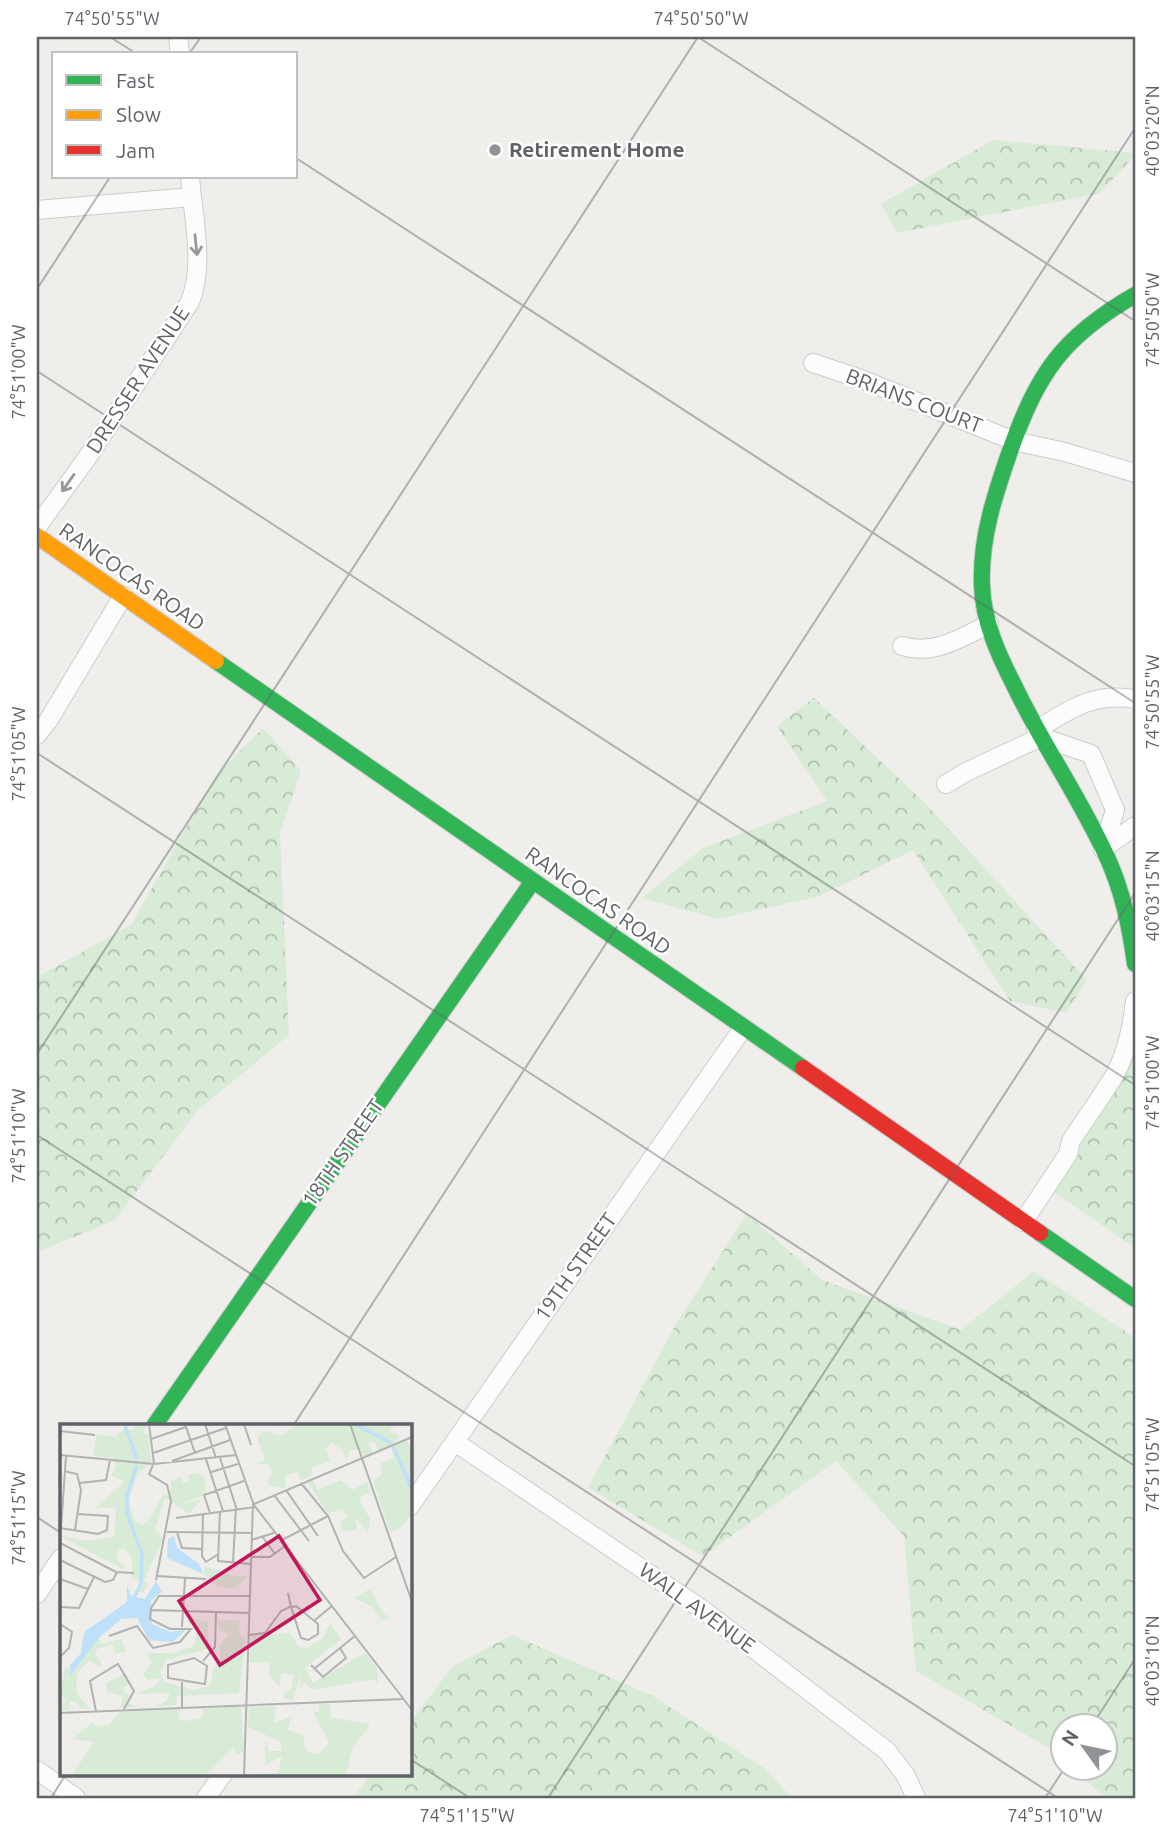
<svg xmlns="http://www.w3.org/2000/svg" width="1172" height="1835" font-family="Ubuntu,sans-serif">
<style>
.forest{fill:url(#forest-crowns)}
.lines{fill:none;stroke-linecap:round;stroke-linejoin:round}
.street-casing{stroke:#cbcccc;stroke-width:20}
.fast-casing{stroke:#cacacb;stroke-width:18}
.slow-casing{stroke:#cacacb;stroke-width:18}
.jam-casing{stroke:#cacacb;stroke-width:18}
.street{stroke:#fdfcfc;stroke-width:18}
.fast{stroke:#30b455;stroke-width:16}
.slow{stroke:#ff9f0a;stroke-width:16}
.jam{stroke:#e5322d;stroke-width:16}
.oneway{stroke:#96999c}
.ticks{fill:none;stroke:#5f6368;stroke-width:2;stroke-opacity:0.45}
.poi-dot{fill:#919496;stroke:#fff;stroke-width:2.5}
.labels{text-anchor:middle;stroke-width:5;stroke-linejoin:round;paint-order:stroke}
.poi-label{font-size:21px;font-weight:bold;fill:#5f6368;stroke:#fff;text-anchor:start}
.street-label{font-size:21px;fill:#5f6368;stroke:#fff}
.inset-river{fill:none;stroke:#bfe0f9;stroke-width:3.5}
.inset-road{fill:none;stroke:#b1b2b2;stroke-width:2}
.view{fill:#c2185b;fill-opacity:0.15;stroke:#c2185b;stroke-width:3.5}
.inset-edge{fill:none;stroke:#5f6368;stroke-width:3.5}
.neatline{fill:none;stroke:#5f6368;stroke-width:2.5}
.ticks-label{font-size:18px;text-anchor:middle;fill:#5f6368}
</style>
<defs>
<pattern id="forest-crowns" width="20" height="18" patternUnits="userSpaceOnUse" patternTransform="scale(1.75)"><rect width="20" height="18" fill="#d8ebd6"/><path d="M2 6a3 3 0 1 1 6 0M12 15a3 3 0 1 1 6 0" fill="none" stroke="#b2c2b1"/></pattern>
</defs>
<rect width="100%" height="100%" fill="#efeeea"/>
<g class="forest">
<polygon points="993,140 1135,153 1135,155 1100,193 897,233 881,204"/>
<polygon points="814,698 926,804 1087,980 1066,1013 1010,1001 913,850 820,896 718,919 642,898 703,848 827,801 777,726"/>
<polygon points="263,728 301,771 280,833 289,1035 198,1110 114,1221 37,1252 37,977 131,925 216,775"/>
<polygon points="1135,1037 1135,1248 1048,1188"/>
<polygon points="747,1214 822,1280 961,1330 1034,1271 1135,1338 1135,1798 1106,1798 1072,1769 1106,1769 1106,1727 1064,1727 1063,1761 1049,1748 916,1671 904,1536 836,1461 703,1556 588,1488 677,1322"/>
<polygon points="512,1635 653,1696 764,1768 792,1798 353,1798 371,1774 410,1774 410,1723 452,1667"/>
</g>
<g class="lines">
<defs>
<g id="street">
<polyline points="178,37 180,54"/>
<polyline points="37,210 192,197"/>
<polyline points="813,363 861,379 1014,441 1065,452 1135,473"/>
<path d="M37 527 87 458 190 302C205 265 193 217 190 177"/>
<path d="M902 646C933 656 961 638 989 624"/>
<path d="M1036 730C1071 709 1093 692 1135 699"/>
<polyline points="37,735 48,721 123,596"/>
<polyline points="946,784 966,772 1041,737 1091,754 1115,810 1103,849"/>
<polyline points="1103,849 1135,826"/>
<path d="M1023 1222 1068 1154 1071 1141C1085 1119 1101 1098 1114 1076 1127 1053 1132 1027 1135 1001"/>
<polyline points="455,1442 703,1610 887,1751 906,1776 916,1798"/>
<polyline points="410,1506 743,1028"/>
<polyline points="37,1594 61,1558"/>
<polyline points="37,1770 76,1798"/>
<polyline points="206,1798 223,1774"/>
</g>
<g id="fast">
<path d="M1135 295C1062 337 1038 373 1010 451 995 494 980 539 982 585 983 621 998 654 1014 685 1042 744 1080 798 1107 857 1123 892 1130 927 1135 964"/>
<polyline points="216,661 803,1068"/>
<polyline points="1040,1233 1135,1299"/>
<polyline points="154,1426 533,881"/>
</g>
<polyline id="slow" points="37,536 216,661"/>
<polyline id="jam" points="803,1068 1040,1233"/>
</defs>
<use href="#street" class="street-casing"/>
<use href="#fast" class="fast-casing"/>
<use href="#slow" class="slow-casing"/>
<use href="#jam" class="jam-casing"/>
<use href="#street" class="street"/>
<use href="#fast" class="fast"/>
<use href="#slow" class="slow"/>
<use href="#jam" class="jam"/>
</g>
<defs><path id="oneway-shaft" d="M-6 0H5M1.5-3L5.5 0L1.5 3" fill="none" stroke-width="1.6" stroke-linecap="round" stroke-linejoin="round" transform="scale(1.75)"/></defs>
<g class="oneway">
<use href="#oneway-shaft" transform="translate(196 245) rotate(84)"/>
<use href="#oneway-shaft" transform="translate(68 483) rotate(125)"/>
</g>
<path class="ticks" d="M110 37 137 54M698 37 1135 321M189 54 201 37M296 158 1135 703M37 289 110 177M37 371 1135 1085M37 753 1135 1466M37 1054 698 37M37 1135 1058 1798M293 1426 1135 128M37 1517 61 1533M1091 1727 1135 1659M410 1759 470 1798M51 1798 66 1774M548 1798 1135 893M1045 1798 1064 1769"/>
<circle class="poi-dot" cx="495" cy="150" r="7"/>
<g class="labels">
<g class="poi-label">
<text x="509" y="157">Retirement Home</text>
</g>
<g class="street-label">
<text transform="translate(138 380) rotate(-57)" y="7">DRESSER AVENUE</text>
<text transform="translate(914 401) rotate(21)" y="7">BRIANS COURT</text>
<text transform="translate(132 577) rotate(35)" y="7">RANCOCAS ROAD</text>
<text transform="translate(598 901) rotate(35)" y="7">RANCOCAS ROAD</text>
<text transform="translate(343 1153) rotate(-55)" y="7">18TH STREET</text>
<text transform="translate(576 1267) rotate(-55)" y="7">19TH STREET</text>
<text transform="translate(697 1608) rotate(36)" y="7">WALL AVENUE</text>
</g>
</g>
<g transform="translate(60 1424)">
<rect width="352" height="352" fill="#efeeea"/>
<path d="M311 300 292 324 253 351H242Z" fill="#d8ebd6"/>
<path d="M79 0 87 2 82 9 88 10 91 38 76 52 69 78 74 97 82 101 90 94 103 70 126 79 142 75 129 90 105 74 95 105 103 115 84 156 88 160 83 169 78 167 81 159 72 153V133L65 125H59L56 135 65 143 64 146 0 112 28 117 54 113 56 84H35L64 58 51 51 56 43 54 34 33 32 37 10 55 13 66 2 70 7ZM239 0H338L328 7 339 11 334 20 346 15 352 27V90L340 105 330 108 313 57 321 51V39L333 34 332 22 319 27 314 17 309 20 313 30 304 33 300 25 290 26 286 37 283 26 271 19 266 24 270 37 251 44 252 52 241 56 237 48 226 51 225 64 209 62 207 57 212 49 208 40H197L205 35 197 13 204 7 221 12ZM252 56 258 66 281 56 292 66 307 58 310 69 301 72 300 77 310 95 308 108 296 94 297 106 283 108 280 98 287 93 283 85 268 89 247 58ZM144 142 173 152H188L173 165 156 162 144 151ZM310 165 324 190 331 194 315 199 321 195 311 182 294 174ZM131 195 148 198V225L106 236 100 249 105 258 134 266 150 262 154 242 160 237V221L169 210 159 206 158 197 179 196 180 211 186 214 179 269 117 272 116 281 94 283 106 277 110 269 78 270 99 259V254L87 256 83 250 91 239 87 229H113L134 222 137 206 127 198ZM270 199 281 215 245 244 253 259 305 229 317 245 318 260 314 255 252 266 244 258 241 266 240 251 233 276 225 275 224 268 231 266 234 251 221 249 220 263 210 253 209 239 190 238 191 211 230 209 239 223 247 224 263 214ZM38 213 41 220 61 215 66 227 55 230 52 220 37 225 35 230 42 240 38 243 30 236 17 249 16 268 30 285H20L19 281 9 276 10 286H0L6 276 0 270 5 242 13 246ZM65 249 71 259 64 263V268L72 273 68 279 79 283 60 284 63 272 47 268 46 259ZM259 280H270L271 294 311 300 242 351H187L218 349 222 332 205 341V315L209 327H221V318L188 303 189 283 216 282 214 299 231 293 228 306 244 311 245 325 252 330 260 329 269 318 253 288 259 287ZM181 282 184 328 176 330 174 323 146 351H12L34 318 12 315 33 298 36 302 49 301 60 288 119 285V295L125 297 142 294 143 285ZM292 324 286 351H253Z" fill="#d8ebd6"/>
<path d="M136 49 144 52 146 71 125 78 110 72 111 57 121 53 123 59 129 57 128 51Z" fill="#d8ebd6"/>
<path d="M114 112 117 124 139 140 143 150 107 134 108 115ZM96 157 102 168 91 176 92 200 110 208 125 206 121 211 112 218 89 216 77 194 61 195 37 216 10 252V241L21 229 24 208 67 178V161L71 172 85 175Z" fill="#bfe0f9"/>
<path class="inset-river" d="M295 0 331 19M65 2 77 35M333 22 352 65M74 173 81 160 82 130 67 89V72L77 41"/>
<path class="inset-road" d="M89 0 94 40M125 0 135 29M145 0 156 34M165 0 194 81 352 286M184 0 191 21M290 0 352 178M0 7 35 11M91 15 126 3M93 29 166 4M0 31 94 40 176 31M160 34 176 83 173 139M146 35 163 87M112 37 170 16M93 41 89 50 107 61 111 77 96 156M4 47 17 50 21 66 15 106M151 48 178 40M20 59 46 56 50 36M241 59 268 92 283 127 304 154 336 133M226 66 258 112M214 71 249 117M194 80 352 13M160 88 158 137 191 140M150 89 144 71 184 57M143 90 142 132 146 138 157 131M116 94 195 83M0 104 38 110 47 106 48 92 18 90M1 104 6 32M107 108 192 109M117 108 122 124 141 125M202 112 215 130M191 116 214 109M222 116 268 92M0 119 56 148 74 149M191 133H210L225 122M0 136 45 158 53 156 57 148M97 152 146 155M0 155 28 165M0 183 19 184 34 153M90 186 189 189M255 196 272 182M0 200 12 208 9 224 0 233M122 203 125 154M189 211 205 209 221 187 228 184 229 183H233L236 182 258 200V210L248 216 241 214 231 183 228 169M49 212 77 202 93 224 120 218 131 205H110L90 195 91 184 99 172H190M134 234 147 242 145 260 108 254V241ZM143 237 155 223 156 188M251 241 263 253 286 234 280 224M254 245 295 212M122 283V258M36 287 30 257 58 240 74 267 64 285M0 289 343 275M184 351 193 80"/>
<path class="view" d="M219 112 260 176 160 241 119 177Z"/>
<rect width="352" height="352" class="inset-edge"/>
</g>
<rect width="1172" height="1835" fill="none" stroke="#ffffff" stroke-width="77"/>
<rect x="52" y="52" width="245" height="126" fill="#ffffff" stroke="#bfc1c3" stroke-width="2"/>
<rect x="66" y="75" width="35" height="10" fill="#30b455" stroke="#bfc1c3" stroke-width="2"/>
<text x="116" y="88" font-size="21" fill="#5f6368">Fast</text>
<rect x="66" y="110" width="35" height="10" fill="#ff9f0a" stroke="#bfc1c3" stroke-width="2"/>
<text x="116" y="122" font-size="21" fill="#5f6368">Slow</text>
<rect x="66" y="145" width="35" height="10" fill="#e5322d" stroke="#bfc1c3" stroke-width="2"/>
<text x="116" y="158" font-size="21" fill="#5f6368">Jam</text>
<g transform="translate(1084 1747) rotate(303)"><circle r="33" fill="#ffffff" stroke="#bfc1c3" stroke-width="2"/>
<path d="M0-5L12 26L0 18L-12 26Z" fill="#919496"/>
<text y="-10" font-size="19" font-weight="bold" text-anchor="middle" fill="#5f6368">N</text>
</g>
<rect x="38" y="38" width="1096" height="1759" class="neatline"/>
<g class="ticks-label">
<text x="112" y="25">74°50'55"W</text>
<text x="701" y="25">74°50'50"W</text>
<text transform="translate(1153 131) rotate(-90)" y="6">40°03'20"N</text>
<text transform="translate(1153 320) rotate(-90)" y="6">74°50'50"W</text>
<text transform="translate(19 372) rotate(-90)" y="6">74°51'00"W</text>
<text transform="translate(1153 702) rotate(-90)" y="6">74°50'55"W</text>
<text transform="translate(19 754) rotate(-90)" y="6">74°51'05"W</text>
<text transform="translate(1153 896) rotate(-90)" y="6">40°03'15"N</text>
<text transform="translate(1153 1083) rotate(-90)" y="6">74°51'00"W</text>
<text transform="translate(19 1136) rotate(-90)" y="6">74°51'10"W</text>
<text transform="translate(1153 1465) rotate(-90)" y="6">74°51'05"W</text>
<text transform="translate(19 1518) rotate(-90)" y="6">74°51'15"W</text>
<text transform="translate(1153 1661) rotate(-90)" y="6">40°03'10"N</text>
<text x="467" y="1822">74°51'15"W</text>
<text x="1055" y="1822">74°51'10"W</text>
</g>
</svg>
